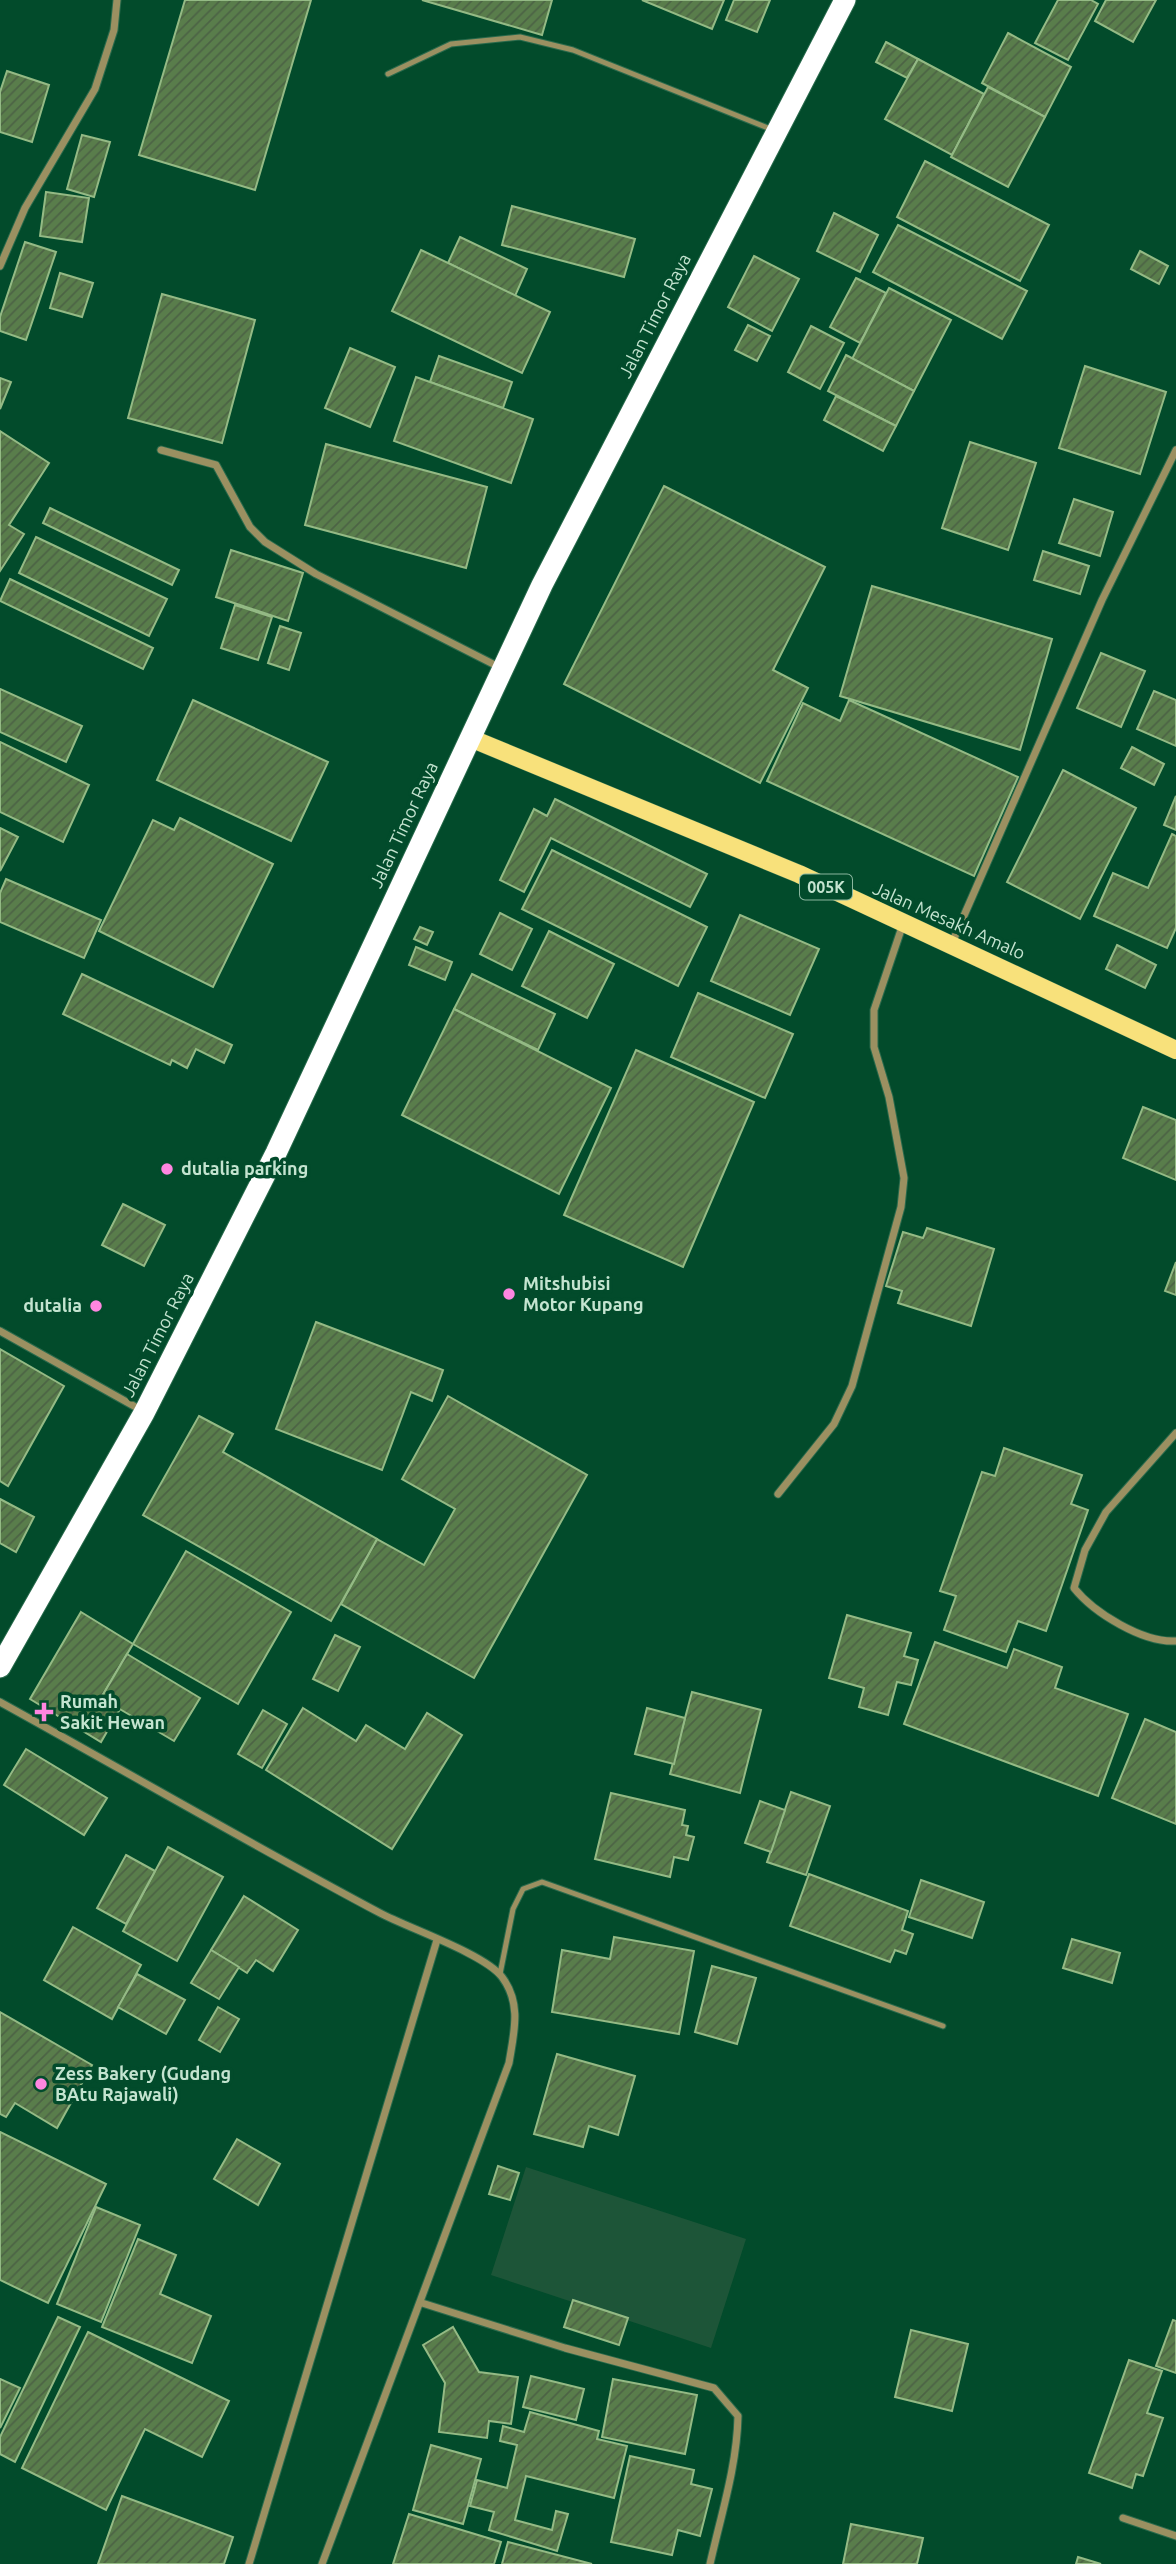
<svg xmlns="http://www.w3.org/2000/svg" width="1176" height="2564" font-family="Ubuntu,sans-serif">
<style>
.built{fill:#1d5538}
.building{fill:url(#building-hatch);stroke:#94ba85;stroke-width:2}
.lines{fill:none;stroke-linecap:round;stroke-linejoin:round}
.lane-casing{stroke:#296a4c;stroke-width:7}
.street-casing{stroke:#296a4c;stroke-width:9}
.primary-casing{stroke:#296a4c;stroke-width:19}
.highway-casing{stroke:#296a4c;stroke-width:23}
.lane{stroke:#9b9061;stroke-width:5}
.street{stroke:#9b9061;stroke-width:7}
.primary{stroke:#f8e17b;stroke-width:18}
.highway{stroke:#fff;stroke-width:21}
.poi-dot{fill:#fe86e0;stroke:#024b2b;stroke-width:2.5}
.labels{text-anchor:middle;stroke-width:7;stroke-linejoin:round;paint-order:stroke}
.shield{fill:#024b2b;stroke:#8ab69e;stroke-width:2}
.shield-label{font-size:16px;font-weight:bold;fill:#c4e4d0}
.street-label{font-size:18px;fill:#c4e4d0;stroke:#024b2b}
.poi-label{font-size:18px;font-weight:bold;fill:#c4e4d0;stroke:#024b2b;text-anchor:start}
</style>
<defs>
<pattern id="building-hatch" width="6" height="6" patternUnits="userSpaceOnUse" patternTransform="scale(1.75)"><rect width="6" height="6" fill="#597d4b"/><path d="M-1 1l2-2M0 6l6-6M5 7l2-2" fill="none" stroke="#4c6345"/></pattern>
</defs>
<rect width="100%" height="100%" fill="#024b2b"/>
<polygon class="built" points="526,2167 746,2239 711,2348 491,2275"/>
<g class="building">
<polygon points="185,0 311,0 255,190 139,155"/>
<polygon points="422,0 552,0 542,35"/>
<polygon points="642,0 724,0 712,29"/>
<polygon points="734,0 770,0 757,32 726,20"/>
<polygon points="1058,0 1091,0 1098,4 1068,60 1035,43"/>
<polygon points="1106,0 1156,0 1133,42 1095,21"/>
<polygon points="1008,33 1071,67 1045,117 982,83"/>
<polygon points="886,42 918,59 907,78 876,62"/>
<polygon points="918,59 984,94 952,155 885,119"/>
<polygon points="7,71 49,85 32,142 0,132 0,92"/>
<polygon points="988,87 1045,117 1008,187 951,157"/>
<polygon points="82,135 110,142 94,197 67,189"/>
<polygon points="925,161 1049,225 1020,281 897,217"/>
<polygon points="46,192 89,198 82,242 40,236"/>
<polygon points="512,206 635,239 624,277 502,245"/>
<polygon points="834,213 878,235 860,272 817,251"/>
<polygon points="898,225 1027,291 1002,339 873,272"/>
<polygon points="460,237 527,269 515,296 448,263"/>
<polygon points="25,242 56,252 26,340 0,331 0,317"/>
<polygon points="421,250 550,312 522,373 392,311"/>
<polygon points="1140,251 1168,266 1159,284 1131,269"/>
<polygon points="754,256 799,279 772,331 728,307"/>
<polygon points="60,273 93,283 82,317 50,308"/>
<polygon points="856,278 886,293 860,343 830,327"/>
<polygon points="889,288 951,320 914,391 852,359"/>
<polygon points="162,294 255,320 222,443 128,418"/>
<polygon points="748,325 770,336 757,361 735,350"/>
<polygon points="811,326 844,343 820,389 788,372"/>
<polygon points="350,348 395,367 370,427 325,408"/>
<polygon points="846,355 914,391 896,426 828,391"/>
<polygon points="439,356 512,382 503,408 430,382"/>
<polygon points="1085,366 1166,392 1140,474 1059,448"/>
<polygon points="416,377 533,419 511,483 394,441"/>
<polygon points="0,378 11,382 0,409"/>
<polygon points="836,396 896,426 883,451 824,420"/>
<polygon points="0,431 49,463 9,525 24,534 0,571"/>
<polygon points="970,442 1036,463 1008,550 942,528"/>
<polygon points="326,444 487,487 466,568 305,525"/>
<polygon points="664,486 825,567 773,670 808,688 760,783 564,684"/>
<polygon points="1074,499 1113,512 1100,556 1059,543"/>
<polygon points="50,508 179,570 172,585 43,523"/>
<polygon points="36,537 167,599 149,636 19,573"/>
<polygon points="231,550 303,573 288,621 216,597"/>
<polygon points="1043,551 1089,566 1080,594 1034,580"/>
<polygon points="10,579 153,648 143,669 0,601"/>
<polygon points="872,586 1052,639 1020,750 840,696"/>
<polygon points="235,605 272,617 258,660 221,648"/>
<polygon points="280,626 301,633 289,670 268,663"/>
<polygon points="1101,653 1145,671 1121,727 1077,708"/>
<polygon points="0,689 82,726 66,762 0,732"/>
<polygon points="1154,691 1176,700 1176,746 1137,729"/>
<polygon points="193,700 328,762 291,841 157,780"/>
<polygon points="849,700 1018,777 974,876 767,781 803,703 840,721"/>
<polygon points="0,742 89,785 63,842 0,812"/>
<polygon points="1132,747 1164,764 1154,785 1121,768"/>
<polygon points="1063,770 1136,808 1080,919 1007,882"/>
<polygon points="1176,796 1176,830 1164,825"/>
<polygon points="555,799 707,874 690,907 551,838 524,892 500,880 534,809 547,816"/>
<polygon points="180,818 273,864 213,987 99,931 153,820 174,830"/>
<polygon points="0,828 18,837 0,871"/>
<polygon points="1172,834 1176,836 1176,928 1167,948 1094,916 1113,873 1148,888"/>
<polygon points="552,850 707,927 678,986 522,909"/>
<polygon points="6,879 101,920 84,958 0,922 0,893"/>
<polygon points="500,913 532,929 512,970 480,954"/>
<polygon points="740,915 819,949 790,1015 711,981"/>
<polygon points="420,927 433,932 427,945 414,939"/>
<polygon points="549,931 614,964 587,1018 522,986"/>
<polygon points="1117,945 1156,965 1145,988 1106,969"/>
<polygon points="416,947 452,962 445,980 409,965"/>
<polygon points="82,974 232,1045 224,1063 196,1049 187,1068 172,1060 170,1065 63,1014"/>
<polygon points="472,974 555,1014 538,1050 454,1009"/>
<polygon points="698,993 793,1034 765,1098 671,1057"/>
<polygon points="454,1009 611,1088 559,1194 402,1115"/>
<polygon points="636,1050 754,1102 683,1267 564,1215"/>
<polygon points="1143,1107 1176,1120 1176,1180 1123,1158"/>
<polygon points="123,1204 165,1225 144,1266 102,1245"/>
<polygon points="927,1228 994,1249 971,1326 898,1303 902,1291 886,1286 903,1232 923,1238"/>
<polygon points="1176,1262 1176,1295 1165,1291"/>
<polygon points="316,1322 443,1370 432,1401 411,1392 382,1470 276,1429"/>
<polygon points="0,1349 64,1386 8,1486 0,1481"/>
<polygon points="448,1396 587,1475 474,1678 341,1604 377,1539 424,1565 455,1509 402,1479"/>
<polygon points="199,1416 233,1434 223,1452 377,1539 331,1621 143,1515"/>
<polygon points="1004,1448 1082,1475 1071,1504 1088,1510 1046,1631 1018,1621 1006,1652 944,1630 956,1596 940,1591 982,1472 995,1476"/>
<polygon points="0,1499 34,1517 16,1552 0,1543"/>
<polygon points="186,1551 291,1612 238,1704 133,1644"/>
<polygon points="81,1612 133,1644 101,1698 120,1709 101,1742 30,1699"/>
<polygon points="847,1615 911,1633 904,1656 918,1660 911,1685 897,1682 888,1715 859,1707 864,1688 829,1678"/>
<polygon points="335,1635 360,1647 338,1691 313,1679"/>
<polygon points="935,1642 1007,1668 1014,1649 1062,1667 1055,1688 1128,1714 1098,1796 904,1724"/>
<polygon points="127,1654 200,1698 174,1741 101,1698"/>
<polygon points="692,1692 761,1710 740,1793 670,1774"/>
<polygon points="303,1708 356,1741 366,1725 405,1749 427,1713 462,1735 392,1849 266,1770"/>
<polygon points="647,1708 685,1718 674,1764 635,1754"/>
<polygon points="263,1710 287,1724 262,1768 238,1754"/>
<polygon points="1145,1719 1176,1732 1176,1824 1112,1798"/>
<polygon points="26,1749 107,1798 84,1835 4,1785"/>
<polygon points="791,1792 830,1806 806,1875 767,1862"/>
<polygon points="611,1793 685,1810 682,1825 688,1826 686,1835 694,1837 688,1860 674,1857 670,1877 595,1859"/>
<polygon points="760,1801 785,1810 771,1852 745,1843"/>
<polygon points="168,1847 223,1877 177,1961 123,1931"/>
<polygon points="126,1855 155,1871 126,1924 97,1908"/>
<polygon points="809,1874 908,1911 902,1930 913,1934 906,1954 895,1950 890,1962 790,1926"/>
<polygon points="921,1880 984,1902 972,1938 909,1917"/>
<polygon points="244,1896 298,1930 273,1971 256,1960 247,1973 211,1950"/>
<polygon points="73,1927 141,1965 112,2019 44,1980"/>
<polygon points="614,1937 694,1951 679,2034 552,2012 562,1950 610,1959"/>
<polygon points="1072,1939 1120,1953 1112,1983 1063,1968"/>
<polygon points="211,1950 239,1967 219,1999 191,1983"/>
<polygon points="712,1966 756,1978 737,2044 695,2032"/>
<polygon points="137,1974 185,2000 166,2034 118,2007"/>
<polygon points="218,2007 239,2019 220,2052 199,2040"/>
<polygon points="0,2012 92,2065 57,2128 15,2103 6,2117 0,2114"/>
<polygon points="557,2054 635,2076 618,2135 589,2126 583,2147 534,2134"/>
<polygon points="0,2132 106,2184 48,2303 0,2280"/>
<polygon points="237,2139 280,2164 258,2205 214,2179"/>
<polygon points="498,2166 519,2173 510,2200 489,2194"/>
<polygon points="96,2207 140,2225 101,2322 57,2304"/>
<polygon points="138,2239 176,2255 160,2294 211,2316 192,2363 102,2327"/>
<polygon points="573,2300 628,2318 619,2345 564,2327"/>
<polygon points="58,2317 80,2327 15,2462 0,2454 0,2437"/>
<polygon points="1173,2320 1176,2321 1176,2373 1156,2366"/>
<polygon points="453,2327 479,2372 518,2377 511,2424 489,2421 487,2438 439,2432 445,2383 423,2345"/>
<polygon points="911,2330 968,2344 952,2411 895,2397"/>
<polygon points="88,2332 229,2401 202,2457 145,2429 106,2510 22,2468"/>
<polygon points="1129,2360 1162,2371 1147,2413 1163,2418 1143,2476 1136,2474 1132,2488 1089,2473"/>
<polygon points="531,2376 584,2389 576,2420 523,2407"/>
<polygon points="0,2379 20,2388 0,2428"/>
<polygon points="613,2379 697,2395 685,2454 602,2437"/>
<polygon points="530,2412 599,2431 597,2439 627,2446 614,2498 526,2476 515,2520 552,2530 556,2511 568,2514 557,2551 489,2530 494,2512 470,2506 477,2480 507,2488 517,2445 500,2441 503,2426 524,2432"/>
<polygon points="431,2445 481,2459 463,2524 413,2510"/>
<polygon points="630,2456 694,2470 691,2484 712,2489 700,2536 678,2530 672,2555 611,2542"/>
<polygon points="122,2496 233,2537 224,2564 98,2564"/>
<polygon points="409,2514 501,2542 494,2564 393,2564"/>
<polygon points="851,2524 923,2538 917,2564 843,2564"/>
<polygon points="508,2542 592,2564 502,2564"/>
<polygon points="1078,2557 1101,2564 1076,2564"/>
</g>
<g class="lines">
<defs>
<g id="lane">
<polyline points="388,74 451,44 520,37 573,50 773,130"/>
<polyline points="500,1974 513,1909 523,1889 542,1882 943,2026"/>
</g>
<g id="street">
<polyline points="0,266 25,208 95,89 114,30 117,0"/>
<polyline points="161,450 216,465 250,527 265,542 316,574 499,667"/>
<polyline points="952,943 1102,600 1176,450"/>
<polyline points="0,1331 141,1410"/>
<path d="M1176 1433 1106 1512 1085 1550 1074 1588C1094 1613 1143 1643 1176 1641"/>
<polyline points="778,1494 834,1424 852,1386 901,1207 904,1178 889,1097 874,1047 874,1010 903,924"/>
<path d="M0 1702C127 1772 252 1845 380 1913 408 1928 485 1954 502 1977 522 2004 514 2032 509 2063L322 2564"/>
<path d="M422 2303 565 2348 714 2388 738 2416C737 2466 721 2515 710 2564"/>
<polyline points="1123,2518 1176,2536"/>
<polyline points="249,2564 437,1940"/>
</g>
<polyline id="primary" points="470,738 799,874 1176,1050"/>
<polyline id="highway" points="0,1667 144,1413 276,1153 542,585 845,0"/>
</defs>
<use href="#lane" class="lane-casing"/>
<use href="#street" class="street-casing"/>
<use href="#primary" class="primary-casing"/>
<use href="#highway" class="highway-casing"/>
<use href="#lane" class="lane"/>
<use href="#street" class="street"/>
<use href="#primary" class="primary"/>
<use href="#highway" class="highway"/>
</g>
<g class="poi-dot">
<circle cx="167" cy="1169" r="7"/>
<circle cx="509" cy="1294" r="7"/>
<circle cx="96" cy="1306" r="7"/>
<path d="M40.5 1701.5h7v7h7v7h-7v7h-7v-7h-7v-7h7z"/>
<circle cx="41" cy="2084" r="7"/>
</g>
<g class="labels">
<rect class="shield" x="800" y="874.5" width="52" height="25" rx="5"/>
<g class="shield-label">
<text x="826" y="893">005K</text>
</g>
<g class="street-label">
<text transform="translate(655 316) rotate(-63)" y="6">Jalan Timor Raya</text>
<text transform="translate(404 825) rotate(-65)" y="6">Jalan Timor Raya</text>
<text transform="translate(949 921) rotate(24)" y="6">Jalan Mesakh Amalo</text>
<text transform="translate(158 1335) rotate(-63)" y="6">Jalan Timor Raya</text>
</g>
<g class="poi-label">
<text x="181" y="1175">dutalia parking</text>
<text x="523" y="1290">Mitshubisi<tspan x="523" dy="21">Motor Kupang</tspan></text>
<text x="82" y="1312" text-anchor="end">dutalia</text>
<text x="60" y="1708">Rumah<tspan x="60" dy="21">Sakit Hewan</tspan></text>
<text x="55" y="2080">Zess Bakery (Gudang<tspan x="55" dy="21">BAtu Rajawali)</tspan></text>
</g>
</g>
</svg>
